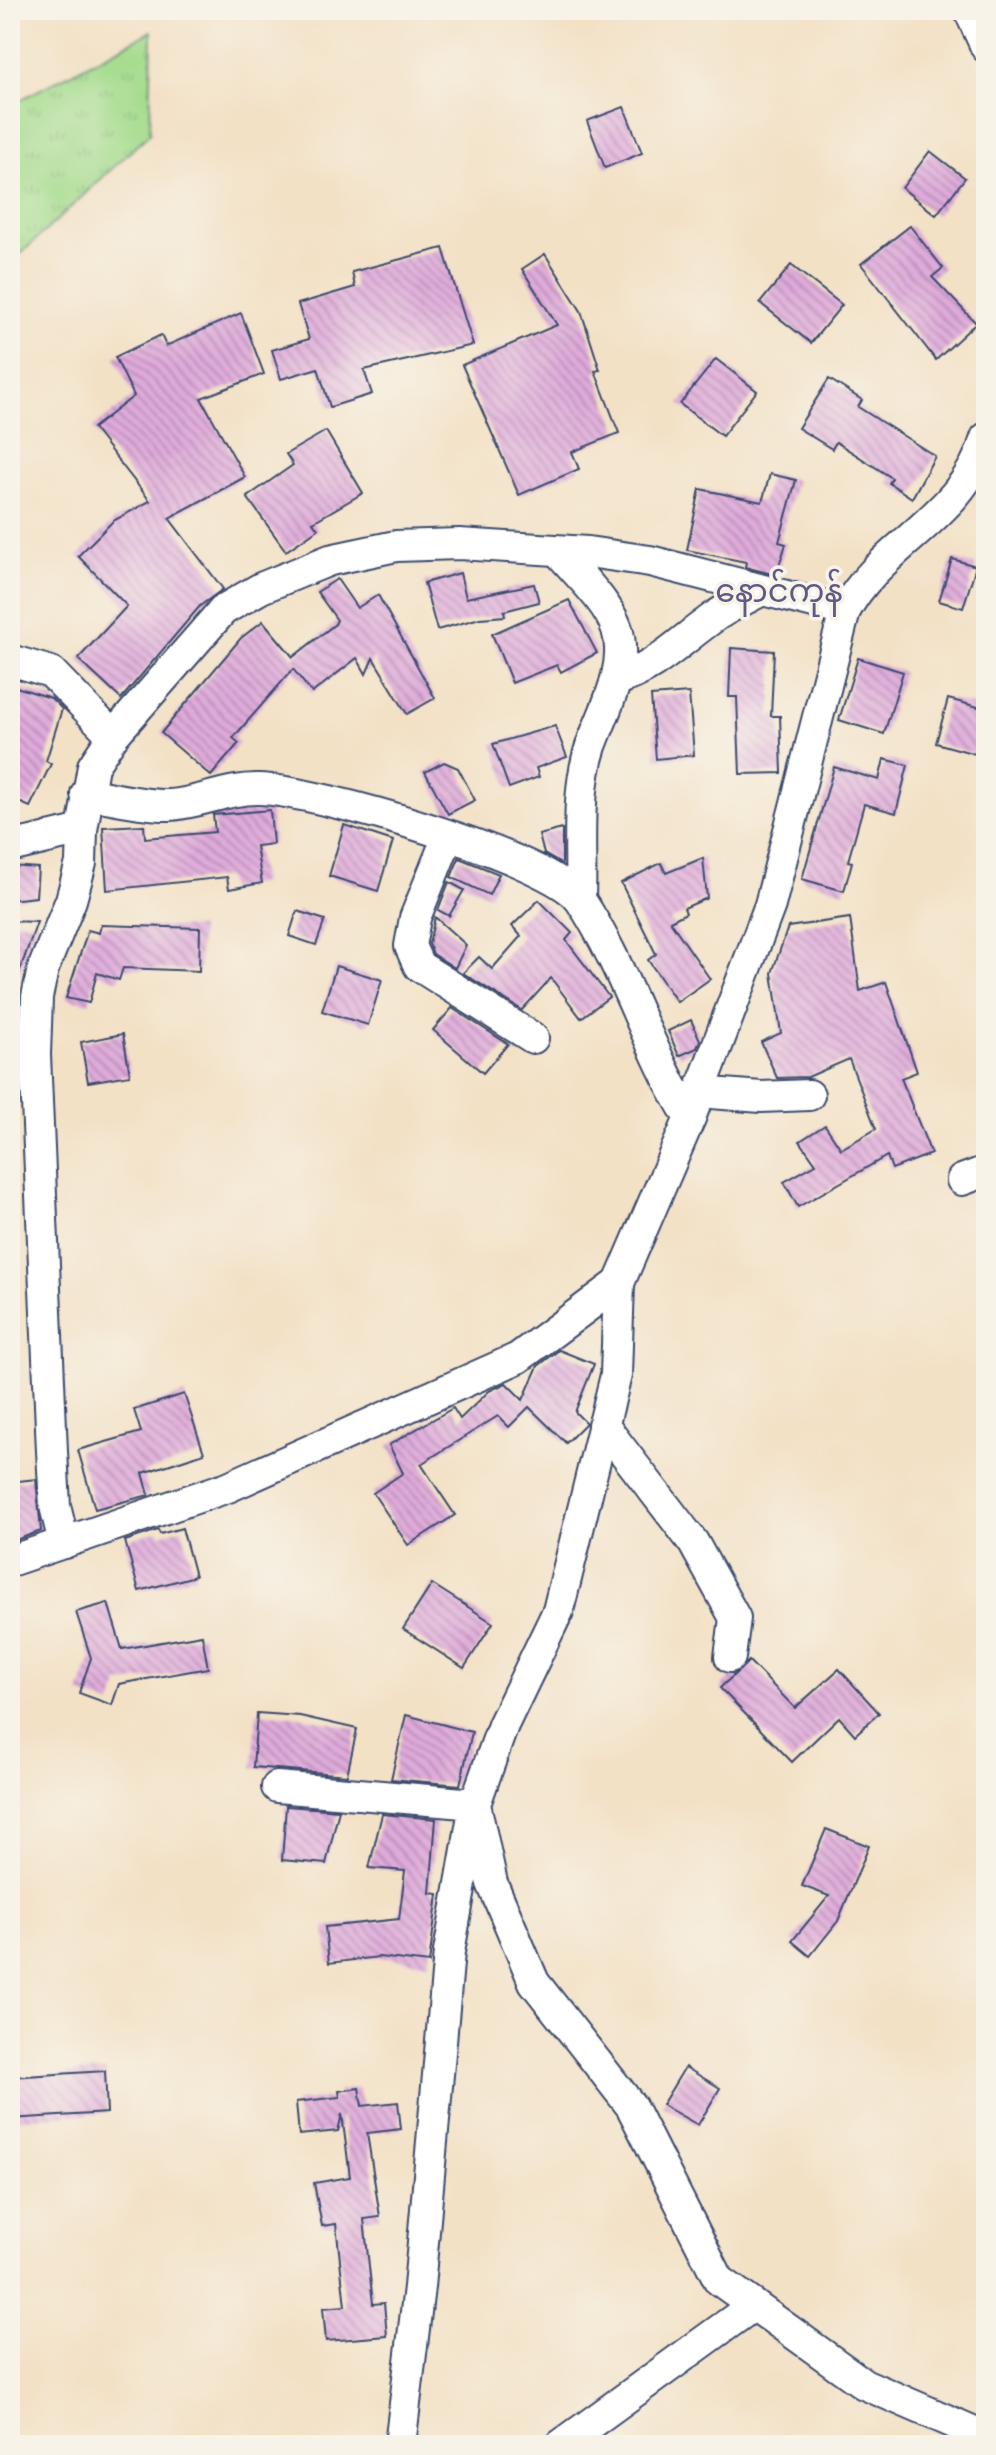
<svg xmlns="http://www.w3.org/2000/svg" width="996" height="2455" font-family="'Patrick Hand','Noto Sans Myanmar',sans-serif">
<style>
.grass{fill:url(#grass-tufts);stroke:#608676;stroke-width:2}
.building{fill:url(#building-back-hatch)}
.lines{fill:none;stroke-linecap:round;stroke-linejoin:round}
.minor-casing{stroke:#3b4a6e;stroke-width:34}
.minor{stroke:#fff;stroke-width:30}
.labels{text-anchor:middle;stroke-width:7;stroke-linejoin:round;paint-order:stroke}
.quarter-label{font-size:32px;fill:#605a89;stroke:#f7f3e8}
</style>
<defs>
<pattern id="grass-tufts" width="24" height="20" patternUnits="userSpaceOnUse" patternTransform="scale(2)"><rect width="24" height="20" fill="#a5dc8e"/><path d="M3 7l-1-3M5 7V3M7 7l1-3M15 17l-1-3M17 17v-4M19 17l1-3" fill="none" stroke="#8dbd7d"/></pattern>
<pattern id="building-back-hatch" width="6" height="6" patternUnits="userSpaceOnUse" patternTransform="scale(2)"><rect width="6" height="6" fill="#dfaada"/><path d="M-1 5l2 2M0 0l6 6M5-1l2 2" fill="none" stroke="#b48bb4"/></pattern>
</defs>
<rect width="100%" height="100%" fill="#f7f3e8"/>
<filter id="ink" filterUnits="userSpaceOnUse"><feTurbulence type="fractalNoise" baseFrequency=".0125" numOctaves="2"/><feDisplacementMap in="SourceGraphic" scale="16" xChannelSelector="R" yChannelSelector="G"/><feConvolveMatrix kernelMatrix="1 2 1 2 8 2 1 2 1" color-interpolation-filters="sRGB"/></filter>
<filter id="wash" filterUnits="userSpaceOnUse"><feTurbulence type="fractalNoise" baseFrequency=".006" numOctaves="4" result="noise"/><feDisplacementMap in="SourceGraphic" scale="32" xChannelSelector="R" yChannelSelector="G"/><feGaussianBlur stdDeviation="1.8" result="paint"/><feColorMatrix in="noise" values="0 0 0 0 0 0 0 0 0 0 0 0 0 0 0 0 0 1.4 0 .05"/><feComposite in="paint" operator="in"/></filter>
<g filter="url(#wash)">
<rect width="100%" height="100%" fill="#f3e1c6"/>
<polygon class="grass" points="152,31 150,133 10,264 10,105"/>
<g id="blocks">
<g class="building">
<polygon points="624,107 642,153 605,168 587,121"/>
<polygon points="930,151 965,178 936,215 902,188"/>
<polygon points="910,226 943,268 932,277 976,323 936,360 861,264"/>
<polygon points="443,248 473,345 364,370 372,394 330,407 318,368 281,379 272,350 309,339 298,304 355,287 352,272"/>
<polygon points="545,254 581,311 600,370 595,371 619,433 572,452 579,469 519,495 462,365 557,325 522,269"/>
<polygon points="791,265 842,305 811,343 760,303"/>
<polygon points="241,313 264,374 201,398 245,477 169,518 223,589 200,606 121,699 78,659 127,606 78,556 113,521 150,501 93,428 134,396 115,357 161,335 166,346"/>
<polygon points="716,359 757,391 722,436 680,404"/>
<polygon points="829,379 862,400 858,407 935,456 912,498 889,483 892,478 836,442 832,449 798,428"/>
<polygon points="326,431 363,493 313,522 318,529 286,551 247,497 293,465 286,454"/>
<polygon points="770,474 796,480 779,542 786,544 776,575 745,567 746,562 687,550 700,489 762,502"/>
<polygon points="952,559 976,566 963,608 939,601"/>
<polygon points="460,573 466,598 534,584 539,602 504,611 505,616 480,618 437,630 424,583"/>
<polygon points="337,579 357,608 378,595 435,698 407,714 373,658 366,674 357,658 312,693 293,669 233,738 239,743 211,776 161,733 241,638 263,621 293,657 335,624 337,620 317,592"/>
<polygon points="569,600 597,653 561,672 557,665 512,683 492,634"/>
<polygon points="731,648 774,651 771,716 780,716 782,773 740,774 737,697 729,697"/>
<polygon points="858,658 903,672 884,734 839,720"/>
<polygon points="10,685 51,698 62,709 46,761 51,764 30,807 10,798"/>
<polygon points="689,693 694,755 656,759 651,696"/>
<polygon points="948,699 986,709 986,757 936,743"/>
<polygon points="555,726 567,757 536,768 539,777 509,788 493,744"/>
<polygon points="884,759 908,765 896,813 864,804 848,861 852,862 844,891 802,879 834,767 879,780"/>
<polygon points="444,762 458,768 475,800 448,814 425,772"/>
<polygon points="270,810 273,844 256,846 262,883 229,889 227,877 107,890 103,827 144,825 145,838 215,832 213,815"/>
<polygon points="344,825 393,841 378,891 329,876"/>
<polygon points="562,829 562,863 561,864 544,854 539,835"/>
<polygon points="459,858 499,874 489,895 451,877"/>
<polygon points="703,858 707,898 684,908 686,913 670,921 710,979 677,1002 648,960 656,954 621,883 661,863 666,873"/>
<polygon points="10,866 38,868 36,897 10,900"/>
<polygon points="449,882 464,890 449,916 438,910"/>
<polygon points="539,900 572,933 566,940 609,997 581,1018 551,978 522,1010 463,973 479,957 492,969 521,936 512,926"/>
<polygon points="297,911 325,920 316,945 289,936"/>
<polygon points="435,917 466,945 455,968 433,954 429,944"/>
<polygon points="850,918 860,991 886,982 917,1072 901,1078 931,1154 892,1169 887,1156 798,1207 784,1182 816,1164 800,1141 825,1125 841,1149 876,1129 849,1059 808,1077 777,1078 761,1042 781,1033 772,973 788,927"/>
<polygon points="10,921 37,922 13,990 10,989"/>
<polygon points="101,925 200,928 199,971 123,968 119,980 97,973 89,1003 66,998 88,930 99,933"/>
<polygon points="336,966 382,980 368,1025 322,1011"/>
<polygon points="452,1008 508,1044 483,1073 433,1030"/>
<polygon points="691,1020 700,1040 697,1048 679,1056 668,1031"/>
<polygon points="123,1034 130,1075 88,1082 81,1042"/>
<polygon points="559,1350 594,1364 575,1412 586,1423 566,1443 529,1407 509,1427 498,1416 421,1464 455,1515 408,1545 373,1493 403,1473 389,1445 453,1408 460,1419 489,1391 506,1383 523,1400 538,1366"/>
<polygon points="184,1394 204,1453 143,1473 149,1495 95,1509 78,1450 141,1432 134,1410"/>
<polygon points="36,1479 41,1531 10,1542 10,1482"/>
<polygon points="182,1528 195,1576 139,1591 125,1541 158,1530 160,1534"/>
<polygon points="432,1584 493,1623 464,1668 403,1629"/>
<polygon points="108,1603 122,1649 202,1635 208,1668 119,1684 112,1705 79,1693 91,1658 76,1612"/>
<polygon points="749,1661 795,1708 839,1669 879,1713 855,1735 839,1717 792,1762 720,1688"/>
<polygon points="257,1713 300,1716 357,1729 347,1775 253,1767"/>
<polygon points="406,1715 472,1732 460,1785 391,1779"/>
<polygon points="286,1806 339,1810 326,1864 282,1860"/>
<polygon points="382,1814 436,1819 430,1893 438,1894 429,1963 379,1957 329,1963 325,1927 399,1919 405,1871 369,1868"/>
<polygon points="826,1829 869,1846 838,1921 810,1956 792,1941 829,1896 802,1886"/>
<polygon points="685,2067 720,2088 698,2125 662,2105"/>
<polygon points="105,2071 107,2113 10,2119 10,2077"/>
<polygon points="359,2088 362,2106 398,2102 401,2129 367,2133 380,2217 364,2219 373,2304 384,2303 387,2336 326,2341 323,2308 345,2306 336,2224 322,2226 314,2183 350,2177 342,2114 338,2131 299,2135 296,2102 340,2097 339,2091"/>
</g>
</g>
</g>
<g filter="url(#ink)">
<use href="#blocks" fill-opacity="0" stroke="#3b4a6e" stroke-width="2"/>
<g class="lines">
<defs>
<g id="minor">
<polyline points="969,10 986,47"/>
<path d="M986 438C964 517 879 545 845 611L770 905 690 1118 619 1283 616 1375 558 1611 503 1725 475 1804 492 1883 534 1982 631 2106 719 2280 864 2384 986 2437"/>
<path d="M558 551C577 574 607 600 617 629 629 668 604 710 591 746 575 794 582 848 580 898"/>
<polyline points="10,660 51,672 113,736"/>
<path d="M616 680C656 669 683 638 717 615 731 606 747 598 762 590"/>
<path d="M86 794C113 797 144 806 170 805 201 803 228 788 259 789 314 790 553 858 581 901 626 969 647 1049 690 1118"/>
<polyline points="448,836 415,918 410,946 419,966 533,1038"/>
<polyline points="10,847 82,830"/>
<polyline points="699,1092 761,1097 809,1095"/>
<polyline points="962,1180 986,1171"/>
<polyline points="603,1425 693,1542 735,1618 730,1657"/>
<polyline points="64,1543 55,1506 52,1451 35,1055 37,997 43,969 71,900 81,863 82,830 93,766 113,736 223,610 261,588 330,560 396,546 459,544 588,552 650,561 845,611"/>
<polyline points="10,1561 228,1487 518,1358 619,1283"/>
<polyline points="277,1787 475,1804 449,1952 419,2287 400,2445"/>
<polyline points="561,2445 754,2305"/>
</g>
</defs>
<use href="#minor" class="minor-casing"/>
<use href="#minor" class="minor"/>
</g>
</g>
<g class="labels">
<g class="quarter-label">
<text x="779" y="602">နောင်ကုန်</text>
</g>
</g>
<rect width="996" height="2455" fill="none" stroke="#f7f3e8" stroke-width="40"/>
</svg>
